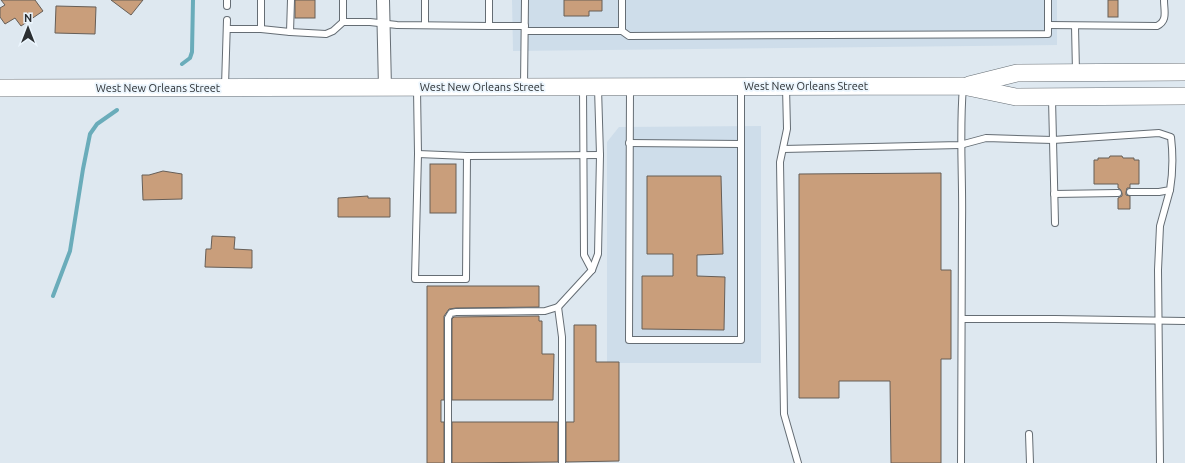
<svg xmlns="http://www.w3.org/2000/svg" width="1185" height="463" font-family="Ubuntu,sans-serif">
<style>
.built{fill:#ceddea}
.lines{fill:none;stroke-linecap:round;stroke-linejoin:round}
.stream{stroke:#6aacba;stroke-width:4}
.building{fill:#c99e7b;stroke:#665e57}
.service-casing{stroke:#656d74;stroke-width:8}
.minor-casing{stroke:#656d74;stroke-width:14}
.secondary-casing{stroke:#656d74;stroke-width:18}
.service{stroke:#fff;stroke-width:6}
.minor{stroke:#fff;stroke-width:12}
.secondary{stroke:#fff;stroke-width:17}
.labels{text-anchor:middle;stroke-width:3.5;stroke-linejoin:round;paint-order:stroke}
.street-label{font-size:11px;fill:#2b2f32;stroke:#ebf5fd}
</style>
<rect width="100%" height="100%" fill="#dee8f0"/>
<g class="built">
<polygon points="512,0 1057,0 1057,45 513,51"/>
<polygon points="761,126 761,363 607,363 607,142 619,127"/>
</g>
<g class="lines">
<g class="stream">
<polyline points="182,64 190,58 192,52 193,0"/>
<polyline points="53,296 70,251 83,169 90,134 97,124 117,110"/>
</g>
</g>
<g class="building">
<polygon points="1,0 35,0 43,11 21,26 15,18 5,24 0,17 0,8 5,5"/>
<polygon points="111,0 143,0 131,15"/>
<rect x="295" y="0" width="20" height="18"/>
<polygon points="564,0 602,0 602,11 589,11 589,16 564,16"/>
<rect x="1108" y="0" width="10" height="17"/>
<polygon points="56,6 96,7 95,34 55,33"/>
<polygon points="1110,156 1122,156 1123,158 1134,158 1134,160 1139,160 1139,184 1130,184 1130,188 1127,188 1126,192 1126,195 1130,196 1130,209 1118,209 1118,198 1122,196 1122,193 1120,189 1118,188 1118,184 1094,184 1094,160 1098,160 1098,158 1109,158"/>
<rect x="430" y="164" width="26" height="49"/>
<polygon points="163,171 182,174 182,199 143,200 142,175 149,175"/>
<polygon points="941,173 941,270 951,270 951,359 941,359 941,463 891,463 890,381 839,381 839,398 799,398 799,174"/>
<polygon points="647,176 721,176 723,254 697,255 697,276 725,277 724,330 642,329 642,276 673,276 673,254 647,254"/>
<polygon points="368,196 368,198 390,198 390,217 338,217 338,198"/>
<polygon points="212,236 235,237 234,249 252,250 252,268 205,267 206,249 211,249"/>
<polygon points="427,286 539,286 539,307 456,308 449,309 444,316 444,400 441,400 441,422 444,422 444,463 427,463"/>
<polygon points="539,316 539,321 542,321 542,354 554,354 553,400 452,400 452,319 454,317"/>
<polygon points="574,325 596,325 596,362 619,362 619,461 566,462 566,422 574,422"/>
<polygon points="452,422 558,422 558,462 452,463"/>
</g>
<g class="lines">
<defs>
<g id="service">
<polyline points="227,0 227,6"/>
<polyline points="343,0 343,22 370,22 397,25 489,26 489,0"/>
<polyline points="425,0 425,25"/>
<polyline points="622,0 622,31 629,36 1048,34 1048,0"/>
<path d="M1048 25 1157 26C1168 21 1164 11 1164 0"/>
<polyline points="489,26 525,26"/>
<polyline points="1075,26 1076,72"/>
<polyline points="227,29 261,29 261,0"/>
<polyline points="261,29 290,32 326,34 333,31 343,22"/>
<polyline points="525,31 622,31"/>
<polyline points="290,32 291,0"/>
<polyline points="225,86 227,20"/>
<polyline points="524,86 525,0"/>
<polyline points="786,87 787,129 780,162 784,414 798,463"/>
<polyline points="583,88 584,255 592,270"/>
<polyline points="630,88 629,340 741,340 741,88"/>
<polyline points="417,89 418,154 415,279 466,279 467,156"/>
<polyline points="1052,99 1055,223"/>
<polyline points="629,143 741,144"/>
<path d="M783 149 960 145 986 138 1053 140 1159 133 1171 137C1173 154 1173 172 1170 190L1159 192H1130"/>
<polyline points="418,154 467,156 600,155"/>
<polyline points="1054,194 1118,193"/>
<polyline points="558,307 562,337 562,463"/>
<polyline points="962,319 1055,319 1185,321"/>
<polyline points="1029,434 1030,463"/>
<polyline points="448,463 448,318 451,313 456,312 545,311 558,307 592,270 598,254 600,155 598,88"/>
<path d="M961 463C961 383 962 303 962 224 963 178 959 133 963 87"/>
<polyline points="1160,463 1158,270 1160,226 1170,190"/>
</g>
<polyline id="minor" points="383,0 385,88"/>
<g id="secondary">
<polyline points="969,85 1017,73 1185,72"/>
<polyline points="0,88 963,86 1016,97 1185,96"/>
</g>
</defs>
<use href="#service" class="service-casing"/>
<use href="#minor" class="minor-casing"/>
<use href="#secondary" class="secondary-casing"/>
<use href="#service" class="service"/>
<use href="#minor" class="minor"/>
<use href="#secondary" class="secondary"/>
</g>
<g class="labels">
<g class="street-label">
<text x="806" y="90">West New Orleans Street</text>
<text x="482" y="91">West New Orleans Street</text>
<text x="158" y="92">West New Orleans Street</text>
</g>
</g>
<g transform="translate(28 28)" stroke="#ebf5fd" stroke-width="3" paint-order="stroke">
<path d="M0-3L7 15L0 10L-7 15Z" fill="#2b2f32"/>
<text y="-6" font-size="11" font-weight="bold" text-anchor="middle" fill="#2b2f32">N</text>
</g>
</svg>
